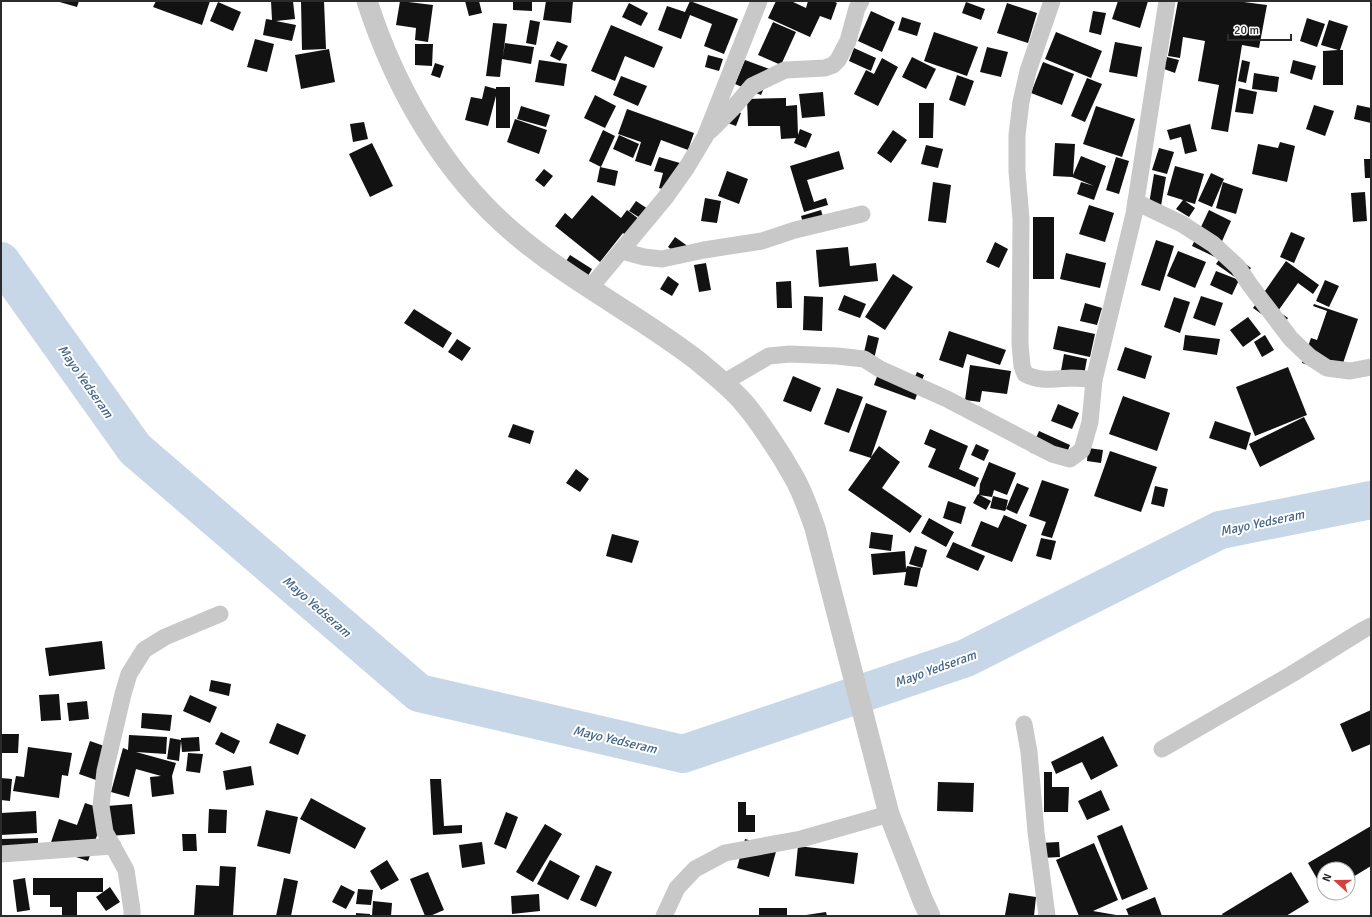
<svg xmlns="http://www.w3.org/2000/svg" width="1372" height="917" font-family="Signika,sans-serif">
<style>
.lines{fill:none;stroke-linecap:round;stroke-linejoin:round}
.river{stroke:#c7d7e7;stroke-width:38}
.building{fill:#121212}
.minor{stroke:#c8c8c8;stroke-width:17}
.tertiary{stroke:#c8c8c8;stroke-width:21}
.labels{text-anchor:middle;stroke-width:4;stroke-linejoin:round;paint-order:stroke}
.water-label{font-size:13px;font-style:italic;fill:#426485;stroke:#fff}
</style>
<rect width="100%" height="100%" fill="#fff"/>
<g class="lines">
<polyline class="river" points="1,261 135,449 419,693 683,754 966,658 1220,530 1371,500"/>
</g>
<g class="building">
<polygon points="56,1 79,1 77,7"/>
<polygon points="156,1 210,1 202,25 153,7"/>
<polygon points="271,1 293,1 295,19 276,21 296,25 292,41 263,35 266,19 272,20"/>
<polygon points="301,1 324,1 326,49 302,50"/>
<polygon points="400,1 433,5 428,42 415,40 416,28 396,25"/>
<polygon points="465,1 479,1 482,13 469,16"/>
<polygon points="513,1 532,1 532,11 513,10"/>
<polygon points="546,1 573,1 571,23 543,20"/>
<polygon points="690,1 738,19 724,54 704,46 712,24 690,15 681,39 658,30 667,6 685,12"/>
<polygon points="776,1 791,1 806,8 808,1 833,1 837,3 831,20 820,16 810,37 768,18"/>
<polygon points="1118,1 1148,1 1140,28 1112,19"/>
<polygon points="1178,1 1236,1 1267,5 1259,48 1242,45 1228,132 1211,129 1219,85 1198,81 1205,41 1183,37 1180,58 1168,56"/>
<polygon points="218,2 241,12 233,31 210,21"/>
<polygon points="966,2 985,9 981,20 962,13"/>
<polygon points="629,3 648,13 641,26 622,17"/>
<polygon points="1007,3 1037,13 1028,43 997,33"/>
<polygon points="871,11 895,22 882,52 858,41"/>
<polygon points="1093,11 1106,13 1101,35 1089,32"/>
<polygon points="902,17 921,23 917,36 898,30"/>
<polygon points="1307,18 1325,24 1317,47 1300,41"/>
<polygon points="530,20 540,22 536,45 526,43"/>
<polygon points="1329,20 1348,26 1340,50 1343,50 1343,85 1323,85 1323,51 1338,50 1321,45"/>
<polygon points="773,22 796,32 781,65 758,55"/>
<polygon points="493,23 507,24 503,56 505,43 534,47 531,64 502,59 500,77 486,76"/>
<polygon points="611,25 663,47 654,68 625,56 615,81 591,71"/>
<polygon points="934,32 978,47 967,76 924,61"/>
<polygon points="1056,32 1102,51 1091,78 1045,59"/>
<polygon points="255,39 274,44 267,72 247,67"/>
<polygon points="557,41 568,46 560,61 550,56"/>
<polygon points="1115,42 1142,47 1137,77 1109,72"/>
<polygon points="415,44 433,44 432,66 415,65"/>
<polygon points="987,47 1008,52 1001,77 980,72"/>
<polygon points="854,48 876,58 871,71 849,61"/>
<polygon points="329,49 335,82 301,89 295,55"/>
<polygon points="708,55 723,59 719,71 705,67"/>
<polygon points="912,57 936,69 926,89 902,77"/>
<polygon points="1167,57 1179,60 1175,73 1164,69"/>
<polygon points="882,58 898,67 878,106 854,94 866,70 874,74"/>
<polygon points="539,60 567,64 564,86 535,82"/>
<polygon points="745,60 772,70 761,95 735,84"/>
<polygon points="1242,60 1250,62 1246,83 1238,81"/>
<polygon points="1293,60 1316,66 1312,80 1290,73"/>
<polygon points="1043,62 1074,74 1062,105 1031,93"/>
<polygon points="435,63 444,66 440,78 431,75"/>
<polygon points="1254,73 1279,77 1277,92 1252,89"/>
<polygon points="957,75 974,81 965,106 949,100"/>
<polygon points="621,76 647,86 638,106 613,95"/>
<polygon points="1087,78 1102,84 1085,122 1071,116"/>
<polygon points="485,86 496,89 496,87 510,87 510,128 496,128 496,96 488,126 465,120 471,97 482,99"/>
<polygon points="1239,88 1257,92 1253,114 1235,112"/>
<polygon points="823,92 825,116 802,118 799,94"/>
<polygon points="595,95 616,106 605,128 584,118"/>
<polygon points="786,98 786,106 797,105 798,135 800,129 812,134 806,148 794,143 796,138 781,139 780,126 748,126 747,99"/>
<polygon points="919,103 934,103 933,138 919,138"/>
<polygon points="1314,105 1334,111 1325,136 1306,129"/>
<polygon points="1357,105 1371,108 1371,123 1354,119"/>
<polygon points="521,106 550,115 546,127 517,119"/>
<polygon points="1096,106 1135,119 1122,157 1083,144"/>
<polygon points="627,109 694,133 688,150 661,140 651,166 635,161 641,142 618,134"/>
<polygon points="729,109 741,113 736,126 725,122"/>
<polygon points="515,119 547,130 539,154 507,142"/>
<polygon points="364,122 368,139 353,142 350,124"/>
<polygon points="1190,124 1197,151 1185,154 1181,137 1170,140 1167,130"/>
<polygon points="603,130 615,136 601,167 589,161"/>
<polygon points="893,130 907,140 891,163 877,153"/>
<polygon points="619,135 639,144 633,158 613,149"/>
<polygon points="1280,142 1295,146 1287,182 1252,174 1258,144 1278,148"/>
<polygon points="372,143 393,186 370,197 349,154"/>
<polygon points="1055,143 1075,144 1073,175 1081,156 1106,166 1094,200 1077,194 1081,182 1094,186 1072,177 1053,176"/>
<polygon points="926,145 943,149 938,168 921,164"/>
<polygon points="1159,148 1174,152 1167,174 1152,170"/>
<polygon points="839,151 844,169 807,180 814,202 826,198 828,205 804,212 790,166"/>
<polygon points="659,157 680,163 671,192 659,188 663,173 654,171"/>
<polygon points="1116,157 1129,161 1119,194 1106,190"/>
<polygon points="1364,159 1371,159 1371,178 1365,178"/>
<polygon points="1175,166 1204,174 1195,204 1185,201 1195,208 1189,217 1176,209 1183,200 1167,195"/>
<polygon points="600,167 618,171 615,186 597,182"/>
<polygon points="544,169 553,176 544,187 535,180"/>
<polygon points="727,171 748,179 739,204 718,196"/>
<polygon points="1211,173 1224,179 1212,207 1198,201"/>
<polygon points="1154,174 1166,177 1161,206 1149,204"/>
<polygon points="933,182 951,185 946,223 928,221"/>
<polygon points="1223,182 1243,189 1236,214 1216,208"/>
<polygon points="1365,192 1367,221 1353,222 1351,193"/>
<polygon points="592,195 621,218 627,210 643,222 630,239 623,233 600,262 555,226 565,213 572,219"/>
<polygon points="705,198 721,201 717,223 701,221"/>
<polygon points="636,201 651,211 645,221 629,211"/>
<polygon points="1089,205 1114,213 1105,242 1079,234"/>
<polygon points="821,210 825,224 805,230 801,216"/>
<polygon points="1209,210 1231,221 1215,257 1192,246"/>
<rect x="1033" y="217" width="21" height="62"/>
<polygon points="1291,232 1305,238 1294,263 1280,257"/>
<polygon points="675,237 689,247 682,257 668,247"/>
<polygon points="1156,240 1174,246 1160,291 1141,285"/>
<polygon points="995,242 1008,249 999,268 986,262"/>
<polygon points="848,247 850,266 876,263 878,281 819,287 816,250"/>
<polygon points="1226,250 1251,268 1241,282 1239,280 1232,295 1210,285 1216,271 1239,280 1216,264"/>
<polygon points="1178,251 1206,262 1195,288 1167,276"/>
<polygon points="1066,253 1106,263 1100,288 1060,279"/>
<polygon points="570,255 592,269 584,283 561,269"/>
<polygon points="1286,261 1319,285 1313,294 1298,283 1278,311 1288,318 1281,328 1253,308"/>
<polygon points="706,263 711,290 699,292 694,265"/>
<polygon points="893,274 913,287 885,330 865,317"/>
<polygon points="668,276 679,284 672,296 660,289"/>
<polygon points="1325,280 1339,286 1329,307 1316,301"/>
<polygon points="791,281 792,308 777,308 776,282"/>
<polygon points="844,295 866,304 860,318 838,310"/>
<polygon points="804,296 823,297 822,331 803,330"/>
<polygon points="1201,296 1223,303 1215,326 1193,318"/>
<polygon points="1174,297 1190,302 1180,333 1164,327"/>
<polygon points="1085,303 1102,308 1097,325 1080,321"/>
<polygon points="1314,304 1358,319 1339,375 1302,363 1311,338 1317,340 1327,311 1313,306"/>
<polygon points="414,309 452,333 443,348 404,323"/>
<polygon points="1248,317 1261,334 1243,347 1230,330"/>
<polygon points="1058,326 1095,334 1090,357 1053,349"/>
<polygon points="949,331 1006,350 1000,365 967,354 963,368 939,360"/>
<polygon points="868,335 879,338 874,359 863,357"/>
<polygon points="1185,335 1220,339 1217,355 1183,350"/>
<polygon points="1265,335 1274,350 1262,357 1254,342"/>
<polygon points="457,339 471,348 462,361 448,352"/>
<polygon points="1125,347 1152,356 1145,379 1117,370"/>
<polygon points="1064,354 1087,359 1082,386 1059,382"/>
<polygon points="970,365 1011,371 1007,394 982,391 980,402 965,400"/>
<polygon points="1288,367 1307,415 1255,436 1236,387"/>
<polygon points="879,371 914,379 917,372 924,375 915,400 874,385"/>
<polygon points="793,376 821,388 811,412 783,401"/>
<polygon points="837,388 863,397 849,433 824,424"/>
<polygon points="1123,396 1170,413 1157,451 1109,434"/>
<polygon points="866,403 887,411 871,457 879,446 900,462 882,488 922,516 910,533 848,490 871,458 849,451"/>
<polygon points="1058,404 1079,413 1072,429 1051,421"/>
<polygon points="1304,417 1315,439 1260,467 1249,444"/>
<polygon points="1215,421 1251,433 1246,450 1209,438"/>
<polygon points="513,424 534,431 530,444 508,437"/>
<polygon points="930,429 968,446 959,469 979,478 975,487 928,467 936,449 924,444"/>
<polygon points="1039,431 1070,445 1062,465 1030,452"/>
<polygon points="976,444 989,450 984,461 971,455"/>
<polygon points="1088,448 1103,450 1101,463 1087,461"/>
<polygon points="1110,451 1157,467 1141,512 1094,496"/>
<polygon points="989,462 1016,473 1007,495 994,490 992,497 979,495 980,484"/>
<polygon points="576,469 589,479 580,492 566,483"/>
<polygon points="1042,480 1069,489 1052,538 1041,535 1046,522 1029,516"/>
<polygon points="1017,483 1029,488 1017,514 1006,509 1005,511 990,508 993,496 1008,500 1006,509"/>
<polygon points="1155,486 1168,489 1164,507 1151,504"/>
<polygon points="978,494 991,501 986,510 973,503"/>
<polygon points="948,501 966,507 961,524 943,518"/>
<polygon points="1004,515 1027,525 1012,562 971,546 981,521 998,528"/>
<polygon points="929,518 954,532 946,547 921,533"/>
<polygon points="871,532 893,535 891,551 869,548"/>
<polygon points="612,534 639,541 632,563 606,556"/>
<polygon points="1041,538 1056,541 1051,560 1036,556"/>
<polygon points="953,542 985,556 978,571 946,557"/>
<polygon points="915,546 927,550 922,568 909,564"/>
<polygon points="905,551 906,569 907,566 921,568 917,587 904,585 906,572 873,575 871,554"/>
<polygon points="102,641 105,669 49,676 45,648"/>
<polygon points="211,680 231,684 229,696 209,691"/>
<polygon points="59,694 61,720 41,721 39,695"/>
<polygon points="190,695 217,707 210,723 183,711"/>
<polygon points="87,701 89,719 69,721 67,703"/>
<polygon points="1371,710 1371,744 1352,752 1340,724"/>
<polygon points="142,713 172,715 170,731 141,728"/>
<polygon points="277,723 306,735 298,755 269,743"/>
<polygon points="221,732 240,741 234,754 215,744"/>
<polygon points="1,734 19,734 18,753 1,753"/>
<polygon points="129,735 167,737 166,754 136,752 176,763 172,776 174,794 152,797 150,777 161,776 136,769 129,797 111,792 123,748 128,750"/>
<polygon points="1103,736 1118,766 1091,780 1082,762 1056,774 1051,762"/>
<polygon points="199,737 200,751 182,752 181,741 179,761 167,759 170,738 181,740 181,738"/>
<polygon points="90,741 107,747 96,780 79,774"/>
<polygon points="28,747 72,753 68,776 62,775 59,798 13,791 16,776 24,777"/>
<polygon points="188,753 203,754 200,773 186,771"/>
<polygon points="251,766 254,785 226,790 223,771"/>
<polygon points="1044,772 1052,772 1052,787 1069,787 1068,812 1044,812"/>
<polygon points="1,778 12,779 10,801 1,800"/>
<polygon points="430,779 441,779 444,826 462,825 462,833 433,835"/>
<polygon points="938,782 974,783 973,812 937,811"/>
<polygon points="1101,790 1110,810 1087,820 1078,801"/>
<polygon points="311,798 366,828 355,849 300,819"/>
<polygon points="738,802 746,802 746,815 755,815 755,832 738,832"/>
<polygon points="85,803 106,810 88,861 49,848 59,819 77,825"/>
<polygon points="132,804 135,834 110,836 107,806"/>
<polygon points="209,809 227,810 226,833 208,833"/>
<polygon points="266,810 298,817 290,854 257,846"/>
<polygon points="36,811 37,833 1,835 1,813"/>
<polygon points="506,812 518,817 506,849 494,844"/>
<polygon points="545,824 562,834 533,882 516,872"/>
<polygon points="1122,825 1148,889 1122,900 1097,836"/>
<polygon points="1371,826 1371,866 1348,880 1348,869 1324,869 1324,891 1308,863"/>
<polygon points="182,834 196,834 197,851 183,851"/>
<polygon points="38,838 38,854 1,855 1,839"/>
<polygon points="745,839 777,848 769,877 737,868"/>
<polygon points="482,842 485,864 462,868 459,845"/>
<polygon points="1059,842 1060,857 1041,858 1040,843"/>
<polygon points="1094,843 1118,900 1093,911 1122,916 1079,916 1056,860"/>
<polygon points="798,846 858,853 854,884 795,876"/>
<polygon points="387,860 399,880 381,890 370,871"/>
<polygon points="550,860 580,876 568,900 537,884"/>
<polygon points="596,865 612,872 596,907 580,900"/>
<polygon points="220,866 236,867 233,916 194,916 196,885 219,886"/>
<polygon points="428,872 444,910 430,916 425,916 410,879"/>
<polygon points="1291,872 1309,902 1286,916 1223,916 1222,914"/>
<polygon points="25,878 30,910 17,912 13,880"/>
<polygon points="33,878 103,878 103,892 77,892 77,916 62,916 62,907 50,907 50,895 33,895"/>
<polygon points="284,878 298,881 291,916 276,916"/>
<polygon points="341,885 355,892 346,909 332,902"/>
<polygon points="110,887 120,902 106,911 96,897"/>
<polygon points="358,889 373,890 371,905 356,904"/>
<polygon points="1009,893 1036,897 1034,916 1005,915"/>
<polygon points="539,894 540,911 512,914 511,896"/>
<polygon points="1155,897 1162,916 1129,916 1126,909"/>
<polygon points="373,901 392,903 391,916 372,916"/>
<rect x="759" y="908" width="28" height="8"/>
<polygon points="826,912 827,916 806,916 806,915"/>
<polygon points="356,913 370,914 370,916 356,916"/>
</g>
<g class="lines">
<g class="minor">
<path d="M1052 1 1028 71 1021 102 1017 135V171L1021 219 1020 344 1022 366 1025 374C1040 382 1055 379 1072 378 1079 378 1087 379 1094 380"/>
<polyline points="710,131 733,108 752,86 785,70 825,68 833,65 838,60 848,41 857,8 861,1"/>
<polyline points="1136,202 1182,224 1213,244 1238,267 1250,285 1291,339 1310,357 1327,368 1350,371 1371,367"/>
<polyline points="622,251 644,257 662,259 704,250 762,241 795,230 862,214"/>
<polyline points="590,288 665,198 687,167 705,137 759,1"/>
<polyline points="723,383 769,356 790,354 837,356 864,359 880,369 947,399 1052,454 1070,459 1082,450 1090,422 1094,380 1134,214 1167,1"/>
<polyline points="1024,724 1029,752 1036,832 1047,916"/>
<polyline points="1162,749 1292,674 1363,630 1371,626"/>
<polyline points="1,854 113,846"/>
<polyline points="132,916 132,910 126,870 105,832 101,806 105,771 123,694 129,674 144,650 165,637 220,614"/>
<polyline points="664,916 677,888 695,869 725,853 801,839 889,814"/>
</g>
<path class="tertiary" d="M367 1C395 88 444 174 514 233 571 282 639 315 698 361 713 374 730 387 743 402 759 420 771 440 784 460 788 468 794 476 798 485 805 499 810 514 815 528L889 814 923 901 930 916"/>
</g>
<g class="labels">
<g class="water-label">
<text transform="translate(86 381) rotate(55)" y="5">Mayo Yedseram</text>
<text transform="translate(1262 522) rotate(-12)" y="5">Mayo Yedseram</text>
<text transform="translate(317 606) rotate(41)" y="5">Mayo Yedseram</text>
<text transform="translate(935 668) rotate(-20)" y="5">Mayo Yedseram</text>
<text transform="translate(615 739) rotate(13)" y="5">Mayo Yedseram</text>
</g>
</g>
<rect width="1372" height="917" fill="none" stroke="#2b2b2b" stroke-width="4"/>
<g transform="translate(1336 881) rotate(291)"><circle r="19" fill="#ffffff" stroke="#aaaaaa"/>
<path d="M0-3L7 15L0 10L-7 15Z" fill="#d4413c"/>
<text y="-6" font-size="11" font-weight="bold" text-anchor="middle" fill="#2b2b2b">N</text>
</g>
<path d="M1228 34v6h63v-6" fill="none" stroke="#2b2b2b" stroke-width="2"/>
<text x="1234" y="34" font-size="12" fill="#2b2b2b" stroke="#ffffff" stroke-width="3" paint-order="stroke">20 m</text>
</svg>
